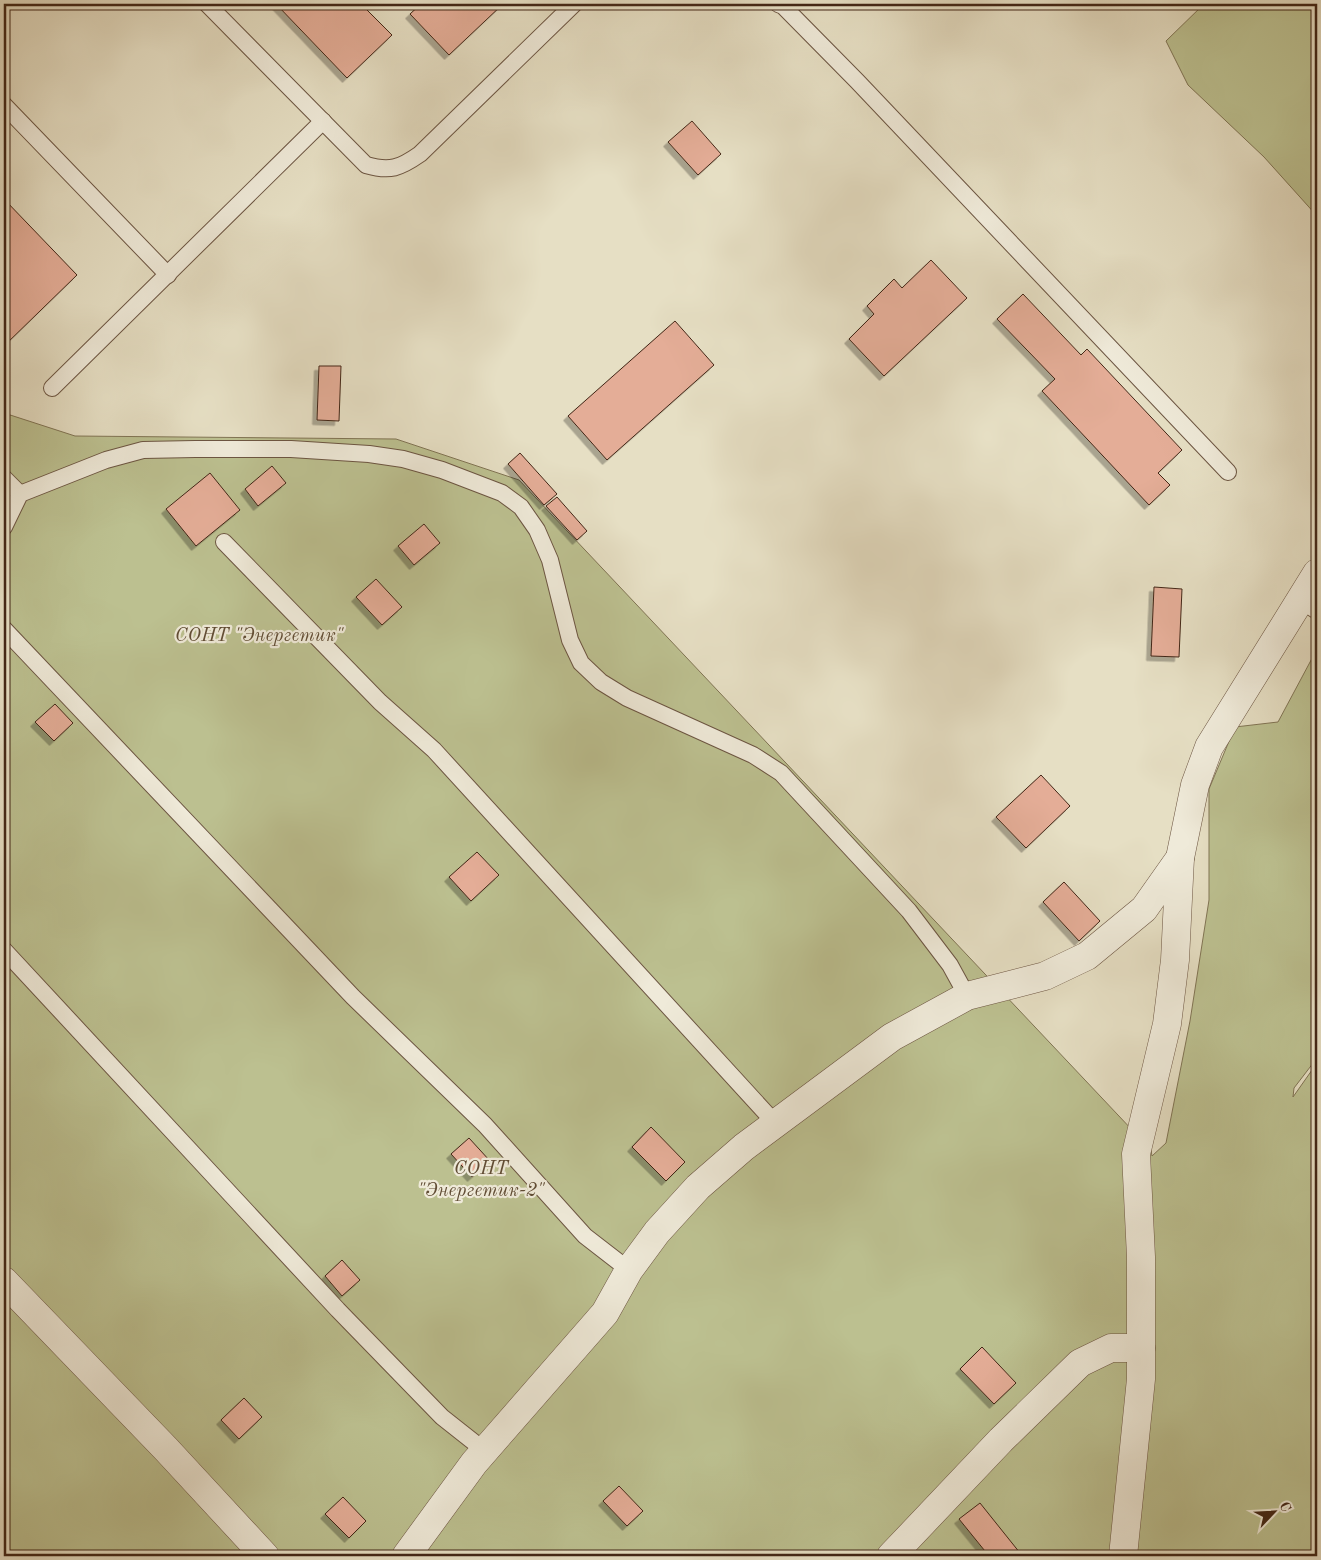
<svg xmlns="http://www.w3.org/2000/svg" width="1321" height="1560" font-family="'Old Standard TT',serif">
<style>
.green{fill:#bcc090;stroke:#807454}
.building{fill:#e4ad97;stroke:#432717;filter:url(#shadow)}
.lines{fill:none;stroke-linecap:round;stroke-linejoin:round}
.service-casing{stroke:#6c5542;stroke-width:18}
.minor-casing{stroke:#6c5542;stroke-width:29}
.service{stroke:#efead9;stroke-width:16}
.minor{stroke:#efead9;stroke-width:28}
.labels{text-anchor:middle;stroke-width:4.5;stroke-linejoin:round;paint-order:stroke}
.park-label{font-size:19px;font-style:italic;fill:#614d35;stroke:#efead9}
</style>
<defs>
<filter id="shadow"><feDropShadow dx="-4.5" dy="4.5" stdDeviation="0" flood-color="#0004"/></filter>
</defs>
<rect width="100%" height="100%" fill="#e6dfc4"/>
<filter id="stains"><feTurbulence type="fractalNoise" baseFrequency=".004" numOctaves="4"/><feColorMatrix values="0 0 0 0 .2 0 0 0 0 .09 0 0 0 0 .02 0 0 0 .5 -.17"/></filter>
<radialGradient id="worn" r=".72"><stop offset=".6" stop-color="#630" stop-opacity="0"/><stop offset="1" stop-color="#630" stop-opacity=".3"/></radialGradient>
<g class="green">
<polygon points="1204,4 1317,4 1317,216 1264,157 1188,85 1166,41"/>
<polygon points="4,413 75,436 396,439 519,480 1151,1150 1152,1156 1166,1143 1190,1021 1209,900 1209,789 1235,727 1278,722 1317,649 1317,1058 1294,1088 1293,1097 1317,1063 1317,1556 4,1556"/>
</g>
<g class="building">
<polygon points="276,4 361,4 392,35 347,78"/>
<polygon points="421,4 503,4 449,55 410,14"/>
<polygon points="692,121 721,154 698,175 668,142"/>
<polygon points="4,199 77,275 4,346"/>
<polygon points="931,260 967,298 884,376 849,339 874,314 867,306 894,279 902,288"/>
<polygon points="1023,294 1081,355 1087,349 1182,450 1158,473 1170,485 1149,505 1042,391 1055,379 997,319"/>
<polygon points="675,321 714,365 607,460 568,416"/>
<polygon points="319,366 341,366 339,421 317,420"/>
<polygon points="520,453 557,494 544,505 508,464"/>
<polygon points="272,466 286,483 258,506 245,489"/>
<polygon points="210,473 240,510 196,546 166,509"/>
<polygon points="557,497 587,531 577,540 546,506"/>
<polygon points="424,524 440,543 414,565 398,546"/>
<polygon points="376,579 402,607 382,625 356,597"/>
<polygon points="1154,587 1182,589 1179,657 1151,656"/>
<polygon points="55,704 73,723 54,741 35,722"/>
<polygon points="1041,775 1070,806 1026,848 996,817"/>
<polygon points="477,852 499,875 471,901 449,877"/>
<polygon points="1064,882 1100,921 1079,941 1043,902"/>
<polygon points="651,1127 685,1162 666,1181 632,1147"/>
<polygon points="469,1138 490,1161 472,1177 451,1154"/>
<polygon points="342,1260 360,1280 342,1296 325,1276"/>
<polygon points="982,1347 1016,1383 994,1404 960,1369"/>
<polygon points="244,1398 262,1417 239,1439 221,1420"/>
<polygon points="619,1486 643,1511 627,1526 603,1501"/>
<polygon points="343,1497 366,1521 349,1538 325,1514"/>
<polygon points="980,1503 1020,1553 1016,1556 989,1556 959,1519"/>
</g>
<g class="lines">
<defs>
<g id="service">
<path d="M207 4 366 165C390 172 400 168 420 154L574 4"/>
<polyline points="778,4 783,6 857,81 1228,472"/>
<polyline points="4,105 168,275"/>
<polyline points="52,388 323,121"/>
<polyline points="4,478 20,494"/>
<polyline points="4,527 20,494 106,460 143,450 195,449 291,449 369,454 403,459 442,470 502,493 521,507 537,530 550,560 570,640 581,663 601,682 627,698 753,755 781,773 909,911 950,965 967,996"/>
<polyline points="224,542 380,702 434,750 775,1123"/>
<polyline points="1300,600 1317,611"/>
<polyline points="4,629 353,997 485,1125 585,1236 629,1270"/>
<polyline points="4,950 338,1310 442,1417 485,1451"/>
</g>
<g id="minor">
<polyline points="4,1281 166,1449 265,1556"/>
<polyline points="406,1556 474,1463 605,1313 629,1270 657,1232 698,1187 744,1147 892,1037 967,996 1045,976 1087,956 1144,909 1180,858 1195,785 1209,747 1317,573"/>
<polyline points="891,1556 1001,1440 1080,1363 1111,1348 1141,1348"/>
<polyline points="1123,1556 1141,1379 1141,1257 1136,1154 1167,1024 1175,960 1180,858"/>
</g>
</defs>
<use href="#service" class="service-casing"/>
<use href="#minor" class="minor-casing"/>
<use href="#service" class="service"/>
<use href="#minor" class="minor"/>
</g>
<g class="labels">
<g class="park-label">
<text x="259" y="641">СОНТ "Энергетик"</text>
<text x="481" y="1174">СОНТ<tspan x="481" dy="22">"Энергетик-2"</tspan></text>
</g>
</g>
<rect width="1321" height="1560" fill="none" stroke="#e6dfc4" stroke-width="20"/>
<rect x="5" y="5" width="1311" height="1550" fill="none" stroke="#432717" stroke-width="2.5"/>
<rect x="10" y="10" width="1301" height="1540" fill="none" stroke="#432717"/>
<g transform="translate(1274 1512) rotate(65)" stroke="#efead9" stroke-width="4" paint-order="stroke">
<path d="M0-4L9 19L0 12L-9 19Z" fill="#432717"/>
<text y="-8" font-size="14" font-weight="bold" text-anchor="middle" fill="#432717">С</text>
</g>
<rect width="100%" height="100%" filter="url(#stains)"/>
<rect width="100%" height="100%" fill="url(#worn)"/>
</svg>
